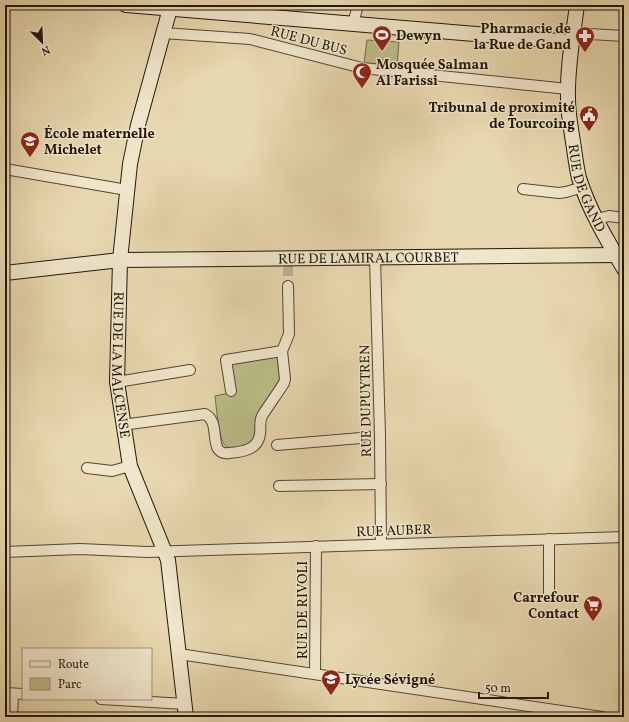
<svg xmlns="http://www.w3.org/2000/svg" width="629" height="722" font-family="Vollkorn,serif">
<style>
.green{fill:#bbbd87;stroke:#6e6a4a}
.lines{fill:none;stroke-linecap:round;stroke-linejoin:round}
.street-tunnel{stroke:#c0b18e;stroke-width:10;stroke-dasharray:10 5;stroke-linecap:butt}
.street-casing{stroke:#534735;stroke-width:12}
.secondary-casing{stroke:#21170c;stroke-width:16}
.street{stroke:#f0e6cb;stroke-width:10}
.secondary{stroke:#f0e6cb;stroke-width:14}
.labels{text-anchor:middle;stroke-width:3;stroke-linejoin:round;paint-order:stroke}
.poi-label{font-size:14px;font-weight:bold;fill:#21170c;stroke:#f0e6cb;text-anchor:start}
.street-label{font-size:14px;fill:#21170c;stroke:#f0e6cb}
</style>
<rect width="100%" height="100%" fill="#e8d8af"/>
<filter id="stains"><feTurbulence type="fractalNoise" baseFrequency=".005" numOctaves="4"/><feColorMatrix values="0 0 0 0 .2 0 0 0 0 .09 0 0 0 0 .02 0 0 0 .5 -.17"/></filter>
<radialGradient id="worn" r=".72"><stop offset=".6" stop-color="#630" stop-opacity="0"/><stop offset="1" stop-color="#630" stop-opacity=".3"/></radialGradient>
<g class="green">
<polygon points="367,40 399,42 397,66 364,63"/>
<path d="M277 356 280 379 258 413C255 421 257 435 254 440 249 446 245 447 238 448 232 449 228 449 224 444 219 438 216 405 215 396L234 392 231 364Z"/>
</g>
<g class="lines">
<g class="street-tunnel">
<polyline points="288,266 288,286"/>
<polyline points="361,438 373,436"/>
</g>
<defs>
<g id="street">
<polyline points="353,24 358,5"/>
<polyline points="163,33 250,39 362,68 568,89"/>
<polyline points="573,33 624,36"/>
<polyline points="5,169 127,190"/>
<polyline points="523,189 559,193 566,192 583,187"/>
<polyline points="597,219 609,216 624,218"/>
<polyline points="375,258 380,436 381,544"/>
<polyline points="117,382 190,370"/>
<polyline points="231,391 226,360 282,351"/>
<path d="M122 425 205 414C217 420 213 436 217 447 219 452 224 454 229 453 242 452 258 450 260 434 261 428 259 422 262 416 269 405 277 394 284 383L285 379 282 351 289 334 288 286"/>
<polyline points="277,445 361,438"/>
<polyline points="87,468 112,471 130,466"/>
<polyline points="279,486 381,484"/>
<polyline points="5,552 80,549 147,552 624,537"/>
<polyline points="549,595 549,539"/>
<polyline points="179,654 602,717"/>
<polyline points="315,673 316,546"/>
<polyline points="5,693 23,694"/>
<polyline points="101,699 185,704"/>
<polyline points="12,717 13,694"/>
</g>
<g id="secondary">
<polyline points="126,5 572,42"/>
<path id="s1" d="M171 5 138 125 130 164 120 260 117 382 130 466 168 560 186 717"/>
<path id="s2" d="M577 5C573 36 567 68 568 99 568 114 571 128 573 142 575 154 576 166 579 178 589 210 607 240 624 269"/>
<path id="s3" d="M5 273 120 260 616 255"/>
</g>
</defs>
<use href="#street" class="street-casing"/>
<use href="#secondary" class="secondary-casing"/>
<use href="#street" class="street"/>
<use href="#secondary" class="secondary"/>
</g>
<defs>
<symbol id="stadium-pin" viewBox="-11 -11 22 30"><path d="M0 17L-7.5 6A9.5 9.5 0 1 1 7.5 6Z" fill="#8f2418" stroke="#f0e6cb"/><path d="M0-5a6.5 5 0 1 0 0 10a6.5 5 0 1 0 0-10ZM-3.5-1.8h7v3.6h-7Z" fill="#fff"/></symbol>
<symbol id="pharmacy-pin" viewBox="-11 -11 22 30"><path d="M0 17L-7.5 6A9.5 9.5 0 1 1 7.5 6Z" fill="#8f2418" stroke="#f0e6cb"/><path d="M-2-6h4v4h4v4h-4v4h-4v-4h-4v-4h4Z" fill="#fff"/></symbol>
<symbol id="mosque-pin" viewBox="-11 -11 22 30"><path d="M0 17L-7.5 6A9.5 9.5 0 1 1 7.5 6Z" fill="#8f2418" stroke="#f0e6cb"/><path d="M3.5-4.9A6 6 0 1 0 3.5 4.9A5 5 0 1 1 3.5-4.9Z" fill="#fff"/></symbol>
<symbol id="civic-pin" viewBox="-11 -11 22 30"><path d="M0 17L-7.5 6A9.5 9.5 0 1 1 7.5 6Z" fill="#8f2418" stroke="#f0e6cb"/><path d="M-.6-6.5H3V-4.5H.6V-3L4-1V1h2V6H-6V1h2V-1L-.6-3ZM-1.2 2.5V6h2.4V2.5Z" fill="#fff"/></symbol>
<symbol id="school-pin" viewBox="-11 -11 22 30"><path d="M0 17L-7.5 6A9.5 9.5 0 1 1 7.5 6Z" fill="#8f2418" stroke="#f0e6cb"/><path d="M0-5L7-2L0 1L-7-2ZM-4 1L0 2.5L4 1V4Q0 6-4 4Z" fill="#fff"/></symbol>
<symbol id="supermarket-pin" viewBox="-11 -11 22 30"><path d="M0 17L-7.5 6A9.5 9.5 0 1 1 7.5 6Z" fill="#8f2418" stroke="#f0e6cb"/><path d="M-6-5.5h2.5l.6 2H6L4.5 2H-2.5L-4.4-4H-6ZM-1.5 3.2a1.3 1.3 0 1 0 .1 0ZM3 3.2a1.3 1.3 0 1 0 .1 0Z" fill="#fff"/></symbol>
</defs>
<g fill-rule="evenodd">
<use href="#stadium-pin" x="371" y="24" width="22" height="30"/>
<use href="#pharmacy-pin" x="574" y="25" width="22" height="30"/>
<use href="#mosque-pin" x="351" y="61" width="22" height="30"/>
<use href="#civic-pin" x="578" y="104" width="22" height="30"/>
<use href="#school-pin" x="19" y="130" width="22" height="30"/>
<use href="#supermarket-pin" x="582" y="594" width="22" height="30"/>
<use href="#school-pin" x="320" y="668" width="22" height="30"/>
</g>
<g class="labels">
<g class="poi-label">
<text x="571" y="33" text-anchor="end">Pharmacie de<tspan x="571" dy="16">la Rue de Gand</tspan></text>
<text x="396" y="40">Dewyn</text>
<text x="376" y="69">Mosquée Salman<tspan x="376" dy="16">Al Farissi</tspan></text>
<text x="575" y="112" text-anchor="end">Tribunal de proximité<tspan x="575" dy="16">de Tourcoing</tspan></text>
<text x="44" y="138">École maternelle<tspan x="44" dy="16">Michelet</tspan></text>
<text x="579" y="602" text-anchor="end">Carrefour<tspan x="579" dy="16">Contact</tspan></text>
<text x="345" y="684">Lycée Sévigné</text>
</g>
<g class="street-label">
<text transform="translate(309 40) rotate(15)" y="5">RUE DU BUS</text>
<text dy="5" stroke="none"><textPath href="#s2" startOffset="186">RUE DE GAND</textPath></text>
<text dy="5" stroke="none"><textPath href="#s3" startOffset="364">RUE DE L'AMIRAL COURBET</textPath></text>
<text dy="5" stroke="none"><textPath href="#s1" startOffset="366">RUE DE LA MALCENSE</textPath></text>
<text transform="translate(365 401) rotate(-91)" y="5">RUE DUPUYTREN</text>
<text transform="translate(394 530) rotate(-2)" y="5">RUE AUBER</text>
<text transform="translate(302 610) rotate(-90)" y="5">RUE DE RIVOLI</text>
</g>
</g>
<rect width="629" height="722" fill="none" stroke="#e8d8af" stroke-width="20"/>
<rect x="6" y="6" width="617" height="710" fill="none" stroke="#21170c" stroke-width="2"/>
<rect x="10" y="10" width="609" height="702" fill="none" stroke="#21170c"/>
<rect x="22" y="648" width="130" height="52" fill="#f0e6cb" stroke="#9d937f"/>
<rect x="30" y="661" width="20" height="6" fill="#f0e6cb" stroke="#9d937f"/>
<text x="58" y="668" font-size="12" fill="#21170c">Route</text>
<rect x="30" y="678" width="20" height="12" fill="#bbbd87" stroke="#9d937f"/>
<text x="58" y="688" font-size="12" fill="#21170c">Parc</text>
<g transform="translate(42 42) rotate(156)" stroke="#f0e6cb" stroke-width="3" paint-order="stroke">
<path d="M0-3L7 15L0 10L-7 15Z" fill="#21170c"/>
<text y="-6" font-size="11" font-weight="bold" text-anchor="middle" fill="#21170c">N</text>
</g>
<path d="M479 692v6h69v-6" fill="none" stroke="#21170c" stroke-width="2"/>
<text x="485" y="692" font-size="12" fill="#21170c" stroke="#f0e6cb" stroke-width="3" paint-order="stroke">50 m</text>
<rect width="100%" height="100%" filter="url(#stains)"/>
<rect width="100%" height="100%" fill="url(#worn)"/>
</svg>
